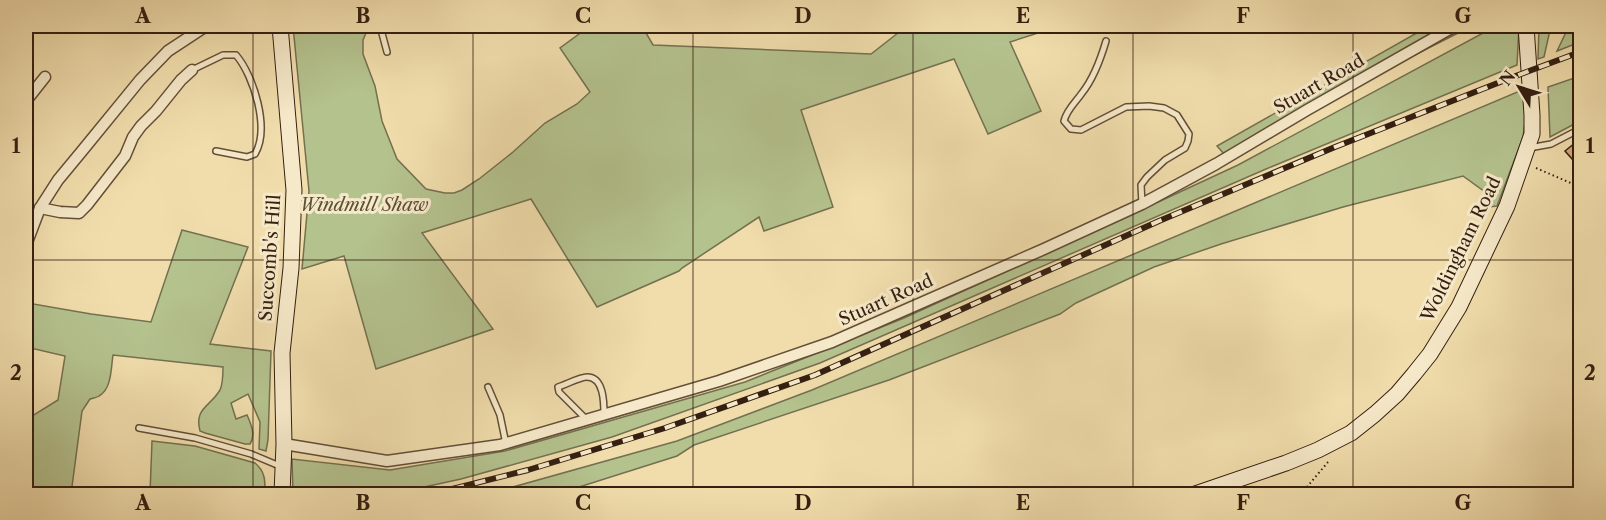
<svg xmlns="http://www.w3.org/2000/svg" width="1606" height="520" font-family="'Libre Caslon Text',serif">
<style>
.green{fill:#b4c28e;stroke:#747050;stroke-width:1.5}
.building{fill:#daa778;stroke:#341f11;stroke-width:1.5}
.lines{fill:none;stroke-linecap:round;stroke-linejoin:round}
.lane-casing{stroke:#634e38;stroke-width:8}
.street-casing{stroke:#634e38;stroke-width:13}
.secondary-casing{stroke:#341f11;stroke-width:17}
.path{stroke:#341f11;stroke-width:2;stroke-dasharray:1.5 3;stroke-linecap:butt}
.lane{stroke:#f6e9c9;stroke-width:5}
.street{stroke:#f6e9c9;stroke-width:10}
.secondary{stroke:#f6e9c9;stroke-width:15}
.rail-casing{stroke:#341f11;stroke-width:6}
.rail{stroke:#f6e9c9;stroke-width:4;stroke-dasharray:11;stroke-linecap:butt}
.grid{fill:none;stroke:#341f11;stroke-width:1.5;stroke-opacity:0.55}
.labels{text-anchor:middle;stroke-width:6;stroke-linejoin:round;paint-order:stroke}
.street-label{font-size:18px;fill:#341f11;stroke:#f6e9c9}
.park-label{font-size:18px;font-style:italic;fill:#5a5036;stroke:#f6e9c9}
.neatline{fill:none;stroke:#341f11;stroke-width:2}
.grid-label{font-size:20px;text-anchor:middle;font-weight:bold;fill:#341f11}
</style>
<rect width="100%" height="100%" fill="#f1ddac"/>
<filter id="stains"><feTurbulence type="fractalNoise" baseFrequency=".00333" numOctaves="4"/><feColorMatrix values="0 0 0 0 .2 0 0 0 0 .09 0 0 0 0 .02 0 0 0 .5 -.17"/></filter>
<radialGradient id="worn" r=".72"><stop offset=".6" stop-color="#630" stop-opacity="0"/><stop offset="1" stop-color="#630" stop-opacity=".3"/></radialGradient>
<g class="green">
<polygon points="293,26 369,26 363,40 363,54 375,86 382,121 397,159 426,189 445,193 454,193 462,190 479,179 513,152 545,123 577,104 590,92 560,48 590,26 642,26 653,45 871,54 907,26 1060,26 1010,42 1041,111 988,134 954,59 801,110 833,207 764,231 759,217 682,268 679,271 597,307 531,199 422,233 493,329 376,369 344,256 302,269 309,191"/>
<polygon points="1429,26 1472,26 1353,86 1225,155 1217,146"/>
<polygon points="1496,26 1519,26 1517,65 1266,169 820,363 612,437 461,479 392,494 293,494 292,459 390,470 505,451 745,382 904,318 1100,229 1238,165"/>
<polygon points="1539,26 1553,26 1550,30 1544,57 1538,59"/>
<polygon points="1569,26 1580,26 1580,42 1557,51"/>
<polygon points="1580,76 1580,121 1550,137 1548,87"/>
<polygon points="1522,90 1526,114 1523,137 1497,206 1488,207 1485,192 1463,176 1343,207 1221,244 1154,267 1076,303 1060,314 889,380 694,445 677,456 557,494 488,494 677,441 812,390"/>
<path d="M182 230 248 247 210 344 271 351 268 440 266 451 259 449 260 422 248 394 231 403 236 419 247 415C251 424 256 435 250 444H245L205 433 200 431C194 408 210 407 220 390 223 384 223 374 223 367L113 355C111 367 112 389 99 396 96 398 93 398 90 399L82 411 71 494H26V424L32 416 58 400 65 356 26 347V316L28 303 91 314 151 322Z"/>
<path d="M152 441 195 446 255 463C266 472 265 482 265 494H150Z"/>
</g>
<polygon class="building" points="1581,138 1581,169 1565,151"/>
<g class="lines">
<defs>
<g id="lane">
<polyline points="380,26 387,52"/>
<path d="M1106 41C1101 58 1094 78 1082 93 1076 102 1067 109 1064 121L1071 129 1081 130 1126 107 1149 106 1164 108 1177 115 1189 134 1188 141 1185 148 1165 160 1147 177 1141 185 1142 204"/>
<path d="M192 70 223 55H236C254 76 270 129 255 154L247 157 216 151"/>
<polyline points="1529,148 1551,144 1580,129"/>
<polyline points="488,387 500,415 506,444"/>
<path d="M586 419 559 392 558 387C565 385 580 377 587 377 604 377 604 403 604 415"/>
<polyline points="139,428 195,438 251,454 282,467"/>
</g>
<g id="street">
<polyline points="691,27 724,26"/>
<polyline points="26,101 45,77"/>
<polyline points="40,208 60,212 79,213 87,205 125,156 133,137 141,126 156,111 181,80 192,70"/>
<polyline points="26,245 40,208 58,180 82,151 140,80 168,51 206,26"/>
<polyline points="284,444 387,461 500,445 719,381 832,342 1044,249 1142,204 1216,164 1307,110 1455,26"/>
</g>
<g id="secondary">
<polyline points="280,26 294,190 291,268 282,353 284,444 282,494"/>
<polyline points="1195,494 1286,463 1318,450 1351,433 1375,414 1397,394 1414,374 1430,354 1459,307 1507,206 1532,134 1532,115 1526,26"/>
</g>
</defs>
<use href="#lane" class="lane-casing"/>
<use href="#street" class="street-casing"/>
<use href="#secondary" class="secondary-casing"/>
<g class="path">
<polyline points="1536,168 1580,187"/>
<polyline points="1301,494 1328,462"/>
</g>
<use href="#lane" class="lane"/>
<use href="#street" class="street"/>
<use href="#secondary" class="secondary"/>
<defs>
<polyline id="rail" points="432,494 528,470 665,428 815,375 1159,221 1335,147 1513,77 1580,52"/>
</defs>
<use href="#rail" class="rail-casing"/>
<use href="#rail" class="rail"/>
</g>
<path class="grid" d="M253 26V494M473 26V494M693 26V494M913 26V494M1133 26V494M1353 26V494M26 260H1580"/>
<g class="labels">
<g class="street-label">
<text transform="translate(1319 84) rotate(-30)" y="6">Stuart Road</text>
<text transform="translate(1461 249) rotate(-64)" y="6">Woldingham Road</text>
<text transform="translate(270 258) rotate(-86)" y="6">Succomb's Hill</text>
<text transform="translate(886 300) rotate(-24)" y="6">Stuart Road</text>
</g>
<g class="park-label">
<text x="364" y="211">Windmill Shaw</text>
</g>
</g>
<rect width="1606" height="520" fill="none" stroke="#f1ddac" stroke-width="66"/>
<g transform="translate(1519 87) rotate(308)" stroke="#f6e9c9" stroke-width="4.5" paint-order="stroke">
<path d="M0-4.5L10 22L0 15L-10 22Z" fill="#341f11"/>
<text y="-9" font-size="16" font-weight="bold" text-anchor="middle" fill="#341f11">N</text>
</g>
<rect x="33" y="33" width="1540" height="454" class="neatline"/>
<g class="grid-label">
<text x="143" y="23">A</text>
<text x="363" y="23">B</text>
<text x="583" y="23">C</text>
<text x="803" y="23">D</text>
<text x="1023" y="23">E</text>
<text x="1243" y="23">F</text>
<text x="1463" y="23">G</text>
<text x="16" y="153">1</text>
<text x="1590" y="153">1</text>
<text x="16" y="380">2</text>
<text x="1590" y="380">2</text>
<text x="143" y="510">A</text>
<text x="363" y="510">B</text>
<text x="583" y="510">C</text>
<text x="803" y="510">D</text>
<text x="1023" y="510">E</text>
<text x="1243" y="510">F</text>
<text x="1463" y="510">G</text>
</g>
<rect width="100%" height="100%" filter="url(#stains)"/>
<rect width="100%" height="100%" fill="url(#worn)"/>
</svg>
